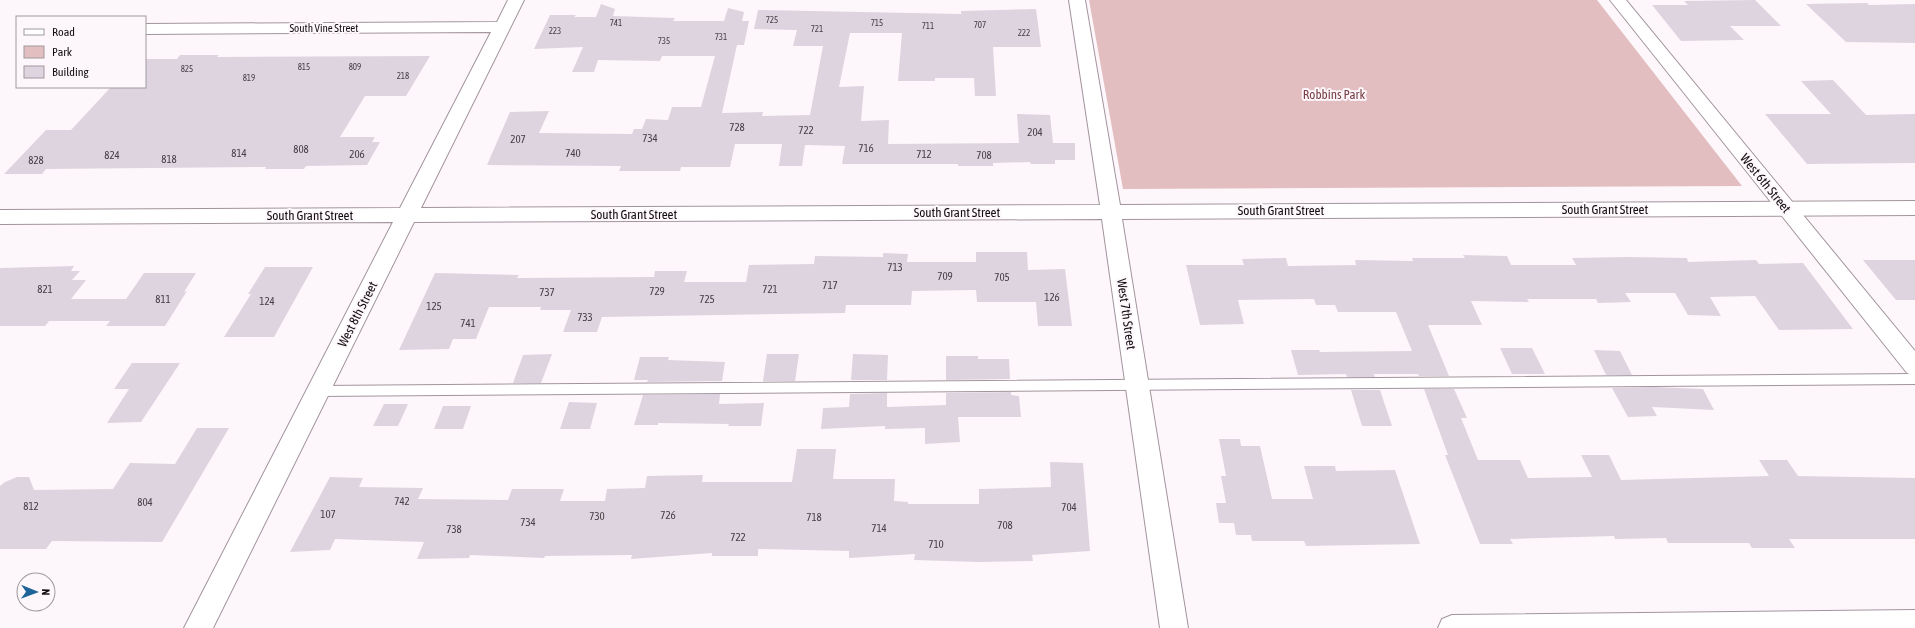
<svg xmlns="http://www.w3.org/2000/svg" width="1915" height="628" font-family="'Asap Condensed',sans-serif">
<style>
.green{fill:#e3bec0}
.building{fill:#ded4e0}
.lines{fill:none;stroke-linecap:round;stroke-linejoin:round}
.lane-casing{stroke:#a2949d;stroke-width:2}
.street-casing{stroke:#a2949d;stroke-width:2}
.secondary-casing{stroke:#a2949d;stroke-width:2}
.lane{fill:#fff;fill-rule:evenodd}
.street{fill:#fff;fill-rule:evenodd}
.secondary{fill:#fff;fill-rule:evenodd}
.labels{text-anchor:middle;stroke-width:4;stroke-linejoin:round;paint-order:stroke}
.far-number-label{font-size:9px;fill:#464046}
.far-street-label{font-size:11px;fill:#130e12;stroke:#fdf7fb}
.number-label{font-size:11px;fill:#464046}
.park-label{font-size:13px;fill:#783e44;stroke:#fdf7fb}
.street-label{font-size:13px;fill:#130e12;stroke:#fdf7fb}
</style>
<rect width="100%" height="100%" fill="#fdf7fb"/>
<polygon class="green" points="1089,0 1597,0 1742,186 1123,189"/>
<g class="building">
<polygon points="1755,0 1781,26 1730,26 1744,40 1681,41 1652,5 1688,5 1684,1"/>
<polygon points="1867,3 1869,5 1915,4 1915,43 1846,42 1806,4"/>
<polygon points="601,4 615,9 613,16 675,18 673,21 724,21 728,8 744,12 742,21 749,21 744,45 737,45 722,113 763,112 762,116 810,115 823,46 793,46 797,30 754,29 758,10 961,14 961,11 1036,9 1041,47 993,47 996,96 975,96 974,78 935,78 935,81 898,81 902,33 850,33 839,87 864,86 861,121 889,120 888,144 1019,143 1017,114 1050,115 1053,143 1075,143 1075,160 1055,160 1055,164 1031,164 1030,162 993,163 993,166 958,166 958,164 842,164 845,146 805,145 802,166 779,166 782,144 735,144 730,167 681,167 680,171 619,171 621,166 487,165 510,112 549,111 539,133 632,134 634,129 642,129 646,119 668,120 672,107 701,107 715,56 662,56 660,61 598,60 594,72 572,72 583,47 534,49 550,15 576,15 574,17 596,17"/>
<polygon points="180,55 219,55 217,57 430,56 406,96 365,96 340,137 375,137 372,142 380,142 367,165 306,166 304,169 265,169 266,167 46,169 42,174 4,174 46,130 71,130 111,87 145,87 145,59 177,59"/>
<polygon points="1833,80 1866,115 1915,114 1915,163 1807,164 1765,114 1831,114 1801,81"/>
<polygon points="976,252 1027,252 1028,270 1065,269 1072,326 1038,326 1036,302 977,302 976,290 912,291 911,305 846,305 845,313 602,317 597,332 563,332 571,310 540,310 541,307 489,307 476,339 453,339 449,349 399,350 435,273 519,275 517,278 654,277 655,271 687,271 684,282 746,282 749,265 814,264 815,256 883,257 883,253 908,254 907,262 976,262"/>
<polygon points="1463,255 1507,256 1511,265 1576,265 1572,258 1628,257 1687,258 1688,262 1756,260 1759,264 1803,263 1853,329 1779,330 1755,296 1710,297 1721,316 1688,315 1675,293 1625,293 1631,302 1598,303 1596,299 1527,299 1529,302 1471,301 1482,325 1428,325 1449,376 1419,376 1418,374 1374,374 1375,377 1347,377 1346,374 1298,375 1291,350 1319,350 1320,352 1412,351 1396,312 1338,312 1335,305 1316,305 1314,299 1238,300 1244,324 1200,325 1186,265 1244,265 1242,259 1286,258 1288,266 1356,265 1355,260 1413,261 1412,258 1465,258"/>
<polygon points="1863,260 1915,260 1915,300 1896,300"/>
<polygon points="74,266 71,271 80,271 72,280 86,280 71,299 126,299 144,273 196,273 184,292 187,291 165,326 106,326 110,321 49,321 45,326 0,326 0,268"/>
<polygon points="265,267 313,267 274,337 224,337 251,294 248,294"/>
<polygon points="1500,348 1532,348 1545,374 1512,374"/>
<polygon points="1594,350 1620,351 1632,375 1606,375"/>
<polygon points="552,354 541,383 513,383 523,355"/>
<polygon points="767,354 799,354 795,381 763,381"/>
<polygon points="853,354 888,355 887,380 851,380"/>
<polygon points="946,356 978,356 978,359 1009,359 1010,379 946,380"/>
<polygon points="640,357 669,357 668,360 725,362 722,381 647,382 648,380 634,380"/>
<polygon points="132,363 180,363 141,422 107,423 129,389 114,389"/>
<polygon points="1654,387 1703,389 1714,410 1652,407 1657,416 1628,417 1612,388"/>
<polygon points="1424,389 1454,389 1467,418 1461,418 1478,460 1520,460 1528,478 1592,477 1581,455 1609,455 1621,480 1769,476 1759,460 1787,460 1798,476 1915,478 1915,539 1789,539 1795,548 1752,548 1749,543 1668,543 1666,538 1615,539 1614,536 1510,539 1513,544 1480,544 1445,455 1448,455"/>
<polygon points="1351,390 1380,390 1392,426 1362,426"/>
<polygon points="1011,392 1011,395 1019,396 1021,417 958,417 960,442 925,444 925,428 885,429 885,426 821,429 823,408 849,407 850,394 887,393 887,407 946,405 946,393"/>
<polygon points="720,394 719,404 764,403 761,426 728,426 729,424 658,423 658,425 634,425 643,395"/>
<polygon points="569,402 597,403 590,429 560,429"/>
<polygon points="384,404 408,404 398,426 373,426"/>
<polygon points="443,406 471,406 463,429 434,429"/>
<polygon points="197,428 229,428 162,542 52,541 46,549 0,549 0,486 5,482 17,477 29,477 34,490 113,489 130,463 175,464"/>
<polygon points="1219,439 1240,439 1241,446 1260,446 1272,499 1313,499 1304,466 1335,466 1336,471 1395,470 1420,544 1306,546 1304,541 1252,541 1251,535 1236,535 1234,523 1219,523 1216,503 1226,503 1221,476 1226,476"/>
<polygon points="797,449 836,449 833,479 895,479 894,501 908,502 908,504 979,504 979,489 1051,487 1050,462 1083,463 1090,551 1032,555 1033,561 979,562 914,560 915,554 849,558 849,551 758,549 758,556 712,556 712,553 631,559 632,555 545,556 544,558 470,555 469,558 417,559 424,542 335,539 330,550 290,552 330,477 363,478 359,487 423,488 418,499 508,500 512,489 564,489 560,501 605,501 607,489 645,488 647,476 703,475 702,482 792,482"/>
</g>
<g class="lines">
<defs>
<polygon id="lane" points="1915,374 1915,384 318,396 314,394 312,391 314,388 318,386"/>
<g id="street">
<polygon points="508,0 524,0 421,208 1100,205 1069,0 1085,0 1120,205 1915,201 1915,215 1122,219 1188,628 1160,628 1102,219 414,222 213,628 184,628 393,222 0,224 0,210 400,208 491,32 145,34 145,24 497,22"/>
<polygon points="1915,610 1915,628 1438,628 1442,619 1452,615"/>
</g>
<polygon id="secondary" points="1610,0 1626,0 1915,351 1915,376 1907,373"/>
</defs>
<use href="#lane" class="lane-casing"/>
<use href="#street" class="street-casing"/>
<use href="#secondary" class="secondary-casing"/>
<use href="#lane" class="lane"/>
<use href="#street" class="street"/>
<use href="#secondary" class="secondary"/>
</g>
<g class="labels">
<g class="far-number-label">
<text x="772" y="23">725</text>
<text x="616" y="26">741</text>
<text x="877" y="26">715</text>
<text x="980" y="28">707</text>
<text x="928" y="29">711</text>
<text x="817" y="32">721</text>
<text x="555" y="34">223</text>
<text x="1024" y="36">222</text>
<text x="721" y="40">731</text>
<text x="664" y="44">735</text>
<text x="304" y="70">815</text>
<text x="355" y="70">809</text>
<text x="187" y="72">825</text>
<text x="403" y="79">218</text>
<text x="249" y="81">819</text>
</g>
<g class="far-street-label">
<text x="324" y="32">South Vine Street</text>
</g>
<g class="number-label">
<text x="737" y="131">728</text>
<text x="806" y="134">722</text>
<text x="1035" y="136">204</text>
<text x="650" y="142">734</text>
<text x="518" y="143">207</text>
<text x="866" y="152">716</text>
<text x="301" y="153">808</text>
<text x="239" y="157">814</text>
<text x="573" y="157">740</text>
<text x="357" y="158">206</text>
<text x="924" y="158">712</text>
<text x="112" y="159">824</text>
<text x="984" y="159">708</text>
<text x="169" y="163">818</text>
<text x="36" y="164">828</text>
<text x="895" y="271">713</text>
<text x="945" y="280">709</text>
<text x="1002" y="281">705</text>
<text x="830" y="289">717</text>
<text x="45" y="293">821</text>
<text x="770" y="293">721</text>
<text x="657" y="295">729</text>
<text x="547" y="296">737</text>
<text x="1052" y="301">126</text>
<text x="163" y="303">811</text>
<text x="707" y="303">725</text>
<text x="267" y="305">124</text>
<text x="434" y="310">125</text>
<text x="585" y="321">733</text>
<text x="468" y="327">741</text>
<text x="402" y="505">742</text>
<text x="145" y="506">804</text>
<text x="31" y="510">812</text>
<text x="1069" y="511">704</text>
<text x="328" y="518">107</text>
<text x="668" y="519">726</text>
<text x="597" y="520">730</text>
<text x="814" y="521">718</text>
<text x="528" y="526">734</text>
<text x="1005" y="529">708</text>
<text x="879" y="532">714</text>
<text x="454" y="533">738</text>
<text x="738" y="541">722</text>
<text x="936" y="548">710</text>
</g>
<g class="park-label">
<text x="1334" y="99">Robbins Park</text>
</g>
<g class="street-label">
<text transform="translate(1766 183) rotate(51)" y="5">West 6th Street</text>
<text x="1605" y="214">South Grant Street</text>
<text x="1281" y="215">South Grant Street</text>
<text x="957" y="217">South Grant Street</text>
<text x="634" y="219">South Grant Street</text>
<text x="310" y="220">South Grant Street</text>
<text transform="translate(357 314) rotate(-63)" y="5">West 8th Street</text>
<text transform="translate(1127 314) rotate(82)" y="5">West 7th Street</text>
</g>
</g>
<rect x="16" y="16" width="130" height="72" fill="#fdf7fb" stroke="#9f9a9e"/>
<rect x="24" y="29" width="20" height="6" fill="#ffffff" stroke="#9f9a9e"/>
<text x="52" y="36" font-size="12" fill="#130e12">Road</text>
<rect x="24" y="46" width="20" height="12" fill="#e3bec0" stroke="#9f9a9e"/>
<text x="52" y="56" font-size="12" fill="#130e12">Park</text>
<rect x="24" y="66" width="20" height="12" fill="#ded4e0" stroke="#9f9a9e"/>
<text x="52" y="76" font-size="12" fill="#130e12">Building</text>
<g transform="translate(36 592) rotate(91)"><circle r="19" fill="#fdf7fb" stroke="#9f9a9e"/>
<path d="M0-3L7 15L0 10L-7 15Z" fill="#1f6499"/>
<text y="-6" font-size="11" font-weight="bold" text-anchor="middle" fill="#130e12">N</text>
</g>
</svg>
